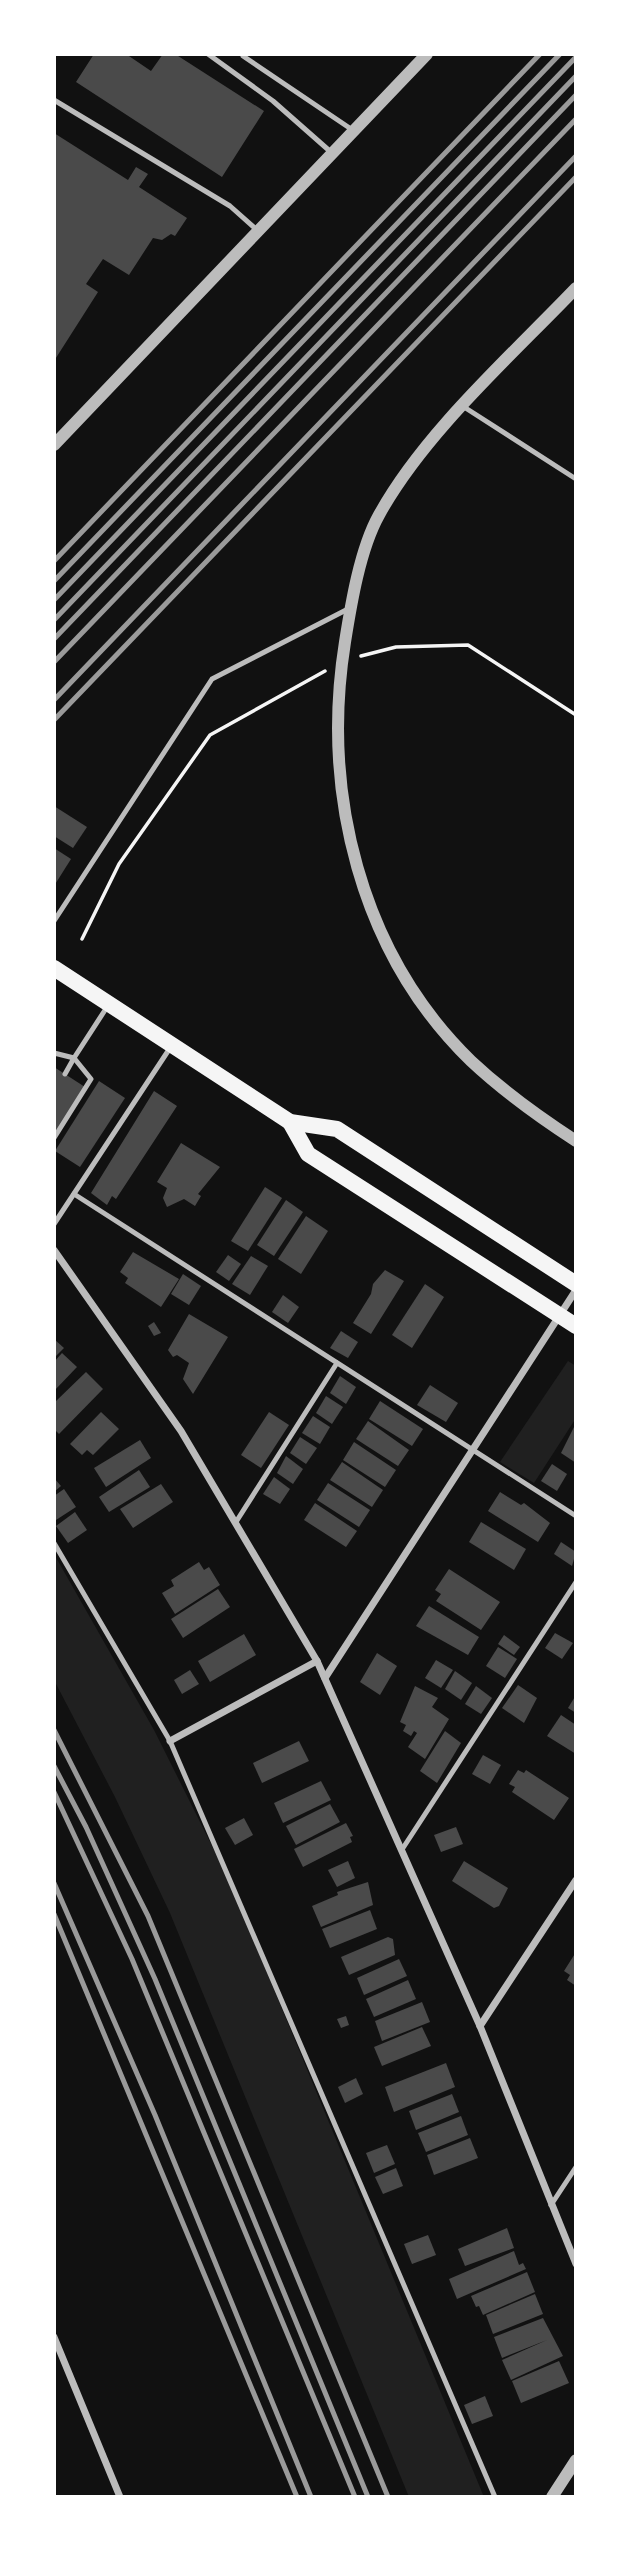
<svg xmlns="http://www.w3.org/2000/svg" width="630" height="2551" font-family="'Fira Sans Condensed',sans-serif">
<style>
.green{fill:#202020}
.building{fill:#4a4a4a}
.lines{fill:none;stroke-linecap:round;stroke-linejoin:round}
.path{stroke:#f5f5f5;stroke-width:3.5}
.service{stroke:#bcbcbc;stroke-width:5}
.minor{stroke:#bcbcbc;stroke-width:7}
.tertiary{stroke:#bcbcbc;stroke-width:12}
.primary{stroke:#f5f5f5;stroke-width:16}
.rail{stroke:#9a9a9a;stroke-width:5}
</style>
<rect width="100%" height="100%" fill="#111"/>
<g class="green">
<polygon points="568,1361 576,1366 576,1418 534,1483 500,1462"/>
<polygon points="54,1554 154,1730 227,1876 484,2497 409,2497 170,1913 115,1797 54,1680"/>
</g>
<g class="building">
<polygon points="94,54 126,54 151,71 163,54 175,54 264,111 222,177 76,82"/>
<polygon points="54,133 128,180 136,167 148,174 139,187 187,218 175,236 171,234 162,240 153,238 129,275 103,259 86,284 98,292 54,361"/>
<polygon points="54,806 87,827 73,848 54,836"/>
<polygon points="54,848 71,859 54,886"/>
<polygon points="54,1067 85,1087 56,1132 54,1130"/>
<polygon points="99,1081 125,1098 80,1167 55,1151"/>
<polygon points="154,1091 177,1106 116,1199 112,1196 107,1205 91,1193"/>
<polygon points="181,1143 220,1167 198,1194 201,1196 195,1206 184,1199 167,1207 163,1198 167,1188 157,1182"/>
<polygon points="265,1187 282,1198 248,1251 231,1241"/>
<polygon points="286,1200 303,1212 274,1256 257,1245"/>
<polygon points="306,1216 328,1231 301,1274 278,1259"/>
<polygon points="133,1252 179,1279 161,1307 125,1283 128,1278 120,1272"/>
<polygon points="228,1255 241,1264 229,1281 216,1272"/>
<polygon points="251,1256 268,1266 250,1295 232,1284"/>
<polygon points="385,1270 404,1281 371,1334 353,1323 371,1294 373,1284"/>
<polygon points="183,1274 201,1286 189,1305 171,1294"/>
<polygon points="425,1284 444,1297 412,1348 392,1335"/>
<polygon points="283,1295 299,1307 288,1323 272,1312"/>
<polygon points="189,1314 228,1337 193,1394 183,1379 189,1363 177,1355 173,1357 168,1350"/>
<polygon points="154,1322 161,1333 154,1336 148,1326"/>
<polygon points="341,1331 358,1342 348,1358 330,1348"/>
<polygon points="54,1339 64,1348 54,1358"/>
<polygon points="62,1353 77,1367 54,1391 54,1362"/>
<polygon points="86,1372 103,1389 59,1434 54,1429 54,1403"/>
<polygon points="340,1376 356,1387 346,1404 330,1393"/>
<polygon points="430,1385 458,1403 446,1422 417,1405"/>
<polygon points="326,1396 343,1407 332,1424 316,1413"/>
<polygon points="380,1401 423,1429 412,1446 369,1419"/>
<polygon points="101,1412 119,1429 93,1455 87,1450 82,1455 70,1444"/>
<polygon points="269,1412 289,1425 261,1468 241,1455"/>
<polygon points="313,1416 330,1427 320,1444 302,1433"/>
<polygon points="368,1421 409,1450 398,1466 356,1439"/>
<polygon points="576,1423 576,1463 561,1453"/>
<polygon points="300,1437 317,1448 306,1464 290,1453"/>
<polygon points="140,1440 151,1458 106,1487 94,1468"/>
<polygon points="354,1442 396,1470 385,1487 343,1460"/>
<polygon points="286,1456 303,1469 293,1484 277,1473"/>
<polygon points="342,1462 383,1490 372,1507 330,1480"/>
<polygon points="552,1464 567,1474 557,1491 541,1481"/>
<polygon points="139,1470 150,1487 109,1512 99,1497"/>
<polygon points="274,1477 290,1489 280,1504 263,1494"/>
<polygon points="54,1478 61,1486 54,1492"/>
<polygon points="328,1483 370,1510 359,1527 317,1500"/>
<polygon points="161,1484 173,1502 133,1528 120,1509"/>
<polygon points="64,1489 76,1507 56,1520 54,1496"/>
<polygon points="500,1492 521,1505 524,1503 550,1523 538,1542 488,1511"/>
<polygon points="315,1503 357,1531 346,1547 304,1520"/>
<polygon points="75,1512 87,1530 68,1543 56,1526"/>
<polygon points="481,1522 526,1549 514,1570 469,1542"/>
<polygon points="561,1542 576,1552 572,1566 554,1554"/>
<polygon points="199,1562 204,1570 209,1567 220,1585 175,1614 162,1593 174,1586 171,1580"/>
<polygon points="449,1569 500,1602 481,1630 436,1601 441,1594 435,1590"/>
<polygon points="218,1589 230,1607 183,1638 171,1619"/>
<polygon points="429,1606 479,1637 468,1655 416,1626"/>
<polygon points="555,1633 573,1643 562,1659 545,1648"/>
<polygon points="244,1634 256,1655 210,1682 198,1661"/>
<polygon points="504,1635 520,1647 514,1655 498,1644"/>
<polygon points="498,1647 517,1659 505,1678 486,1666"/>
<polygon points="377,1653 397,1666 380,1695 360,1682"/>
<polygon points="436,1660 453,1670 441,1688 425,1678"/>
<polygon points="190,1670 199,1684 182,1694 174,1680"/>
<polygon points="455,1671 472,1683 461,1700 445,1689"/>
<polygon points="518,1685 537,1698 524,1723 502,1708"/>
<polygon points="415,1686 438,1698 432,1707 449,1719 425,1759 408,1747 417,1733 414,1731 411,1736 403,1731 406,1725 400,1722"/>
<polygon points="476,1686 492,1698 481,1714 465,1704"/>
<polygon points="576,1695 576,1713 568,1708"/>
<polygon points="561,1715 576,1725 576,1754 547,1736"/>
<polygon points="445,1731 461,1743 437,1783 420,1771"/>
<polygon points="299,1741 309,1761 262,1783 253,1763"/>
<polygon points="483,1755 501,1765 490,1784 472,1774"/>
<polygon points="518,1770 524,1773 526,1770 569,1798 554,1820 512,1792 515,1787 509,1784"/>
<polygon points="321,1781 331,1800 283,1823 274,1803"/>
<polygon points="330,1804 340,1822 296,1845 286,1826"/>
<polygon points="244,1818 253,1835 235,1845 225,1828"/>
<polygon points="346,1823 353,1836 350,1837 352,1842 303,1867 294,1849"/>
<polygon points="456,1827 463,1844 441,1852 434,1835"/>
<polygon points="348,1861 355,1878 337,1887 328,1870"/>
<polygon points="464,1861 508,1888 499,1906 494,1908 452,1881"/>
<polygon points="368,1882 373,1905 321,1927 312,1906 338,1895 337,1892"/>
<polygon points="370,1910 377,1929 330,1948 322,1929"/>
<polygon points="388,1937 393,1939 395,1955 349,1975 341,1957"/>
<polygon points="576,1952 576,1986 567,1980 570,1975 564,1971"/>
<polygon points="399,1959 407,1976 364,1995 357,1978"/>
<polygon points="408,1980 416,1999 374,2017 366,1999"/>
<polygon points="422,2002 430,2022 382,2041 375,2021"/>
<polygon points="346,2016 349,2025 341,2028 337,2019"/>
<polygon points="422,2027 431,2046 382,2066 374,2047"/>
<polygon points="446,2063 455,2087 394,2112 385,2087"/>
<polygon points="356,2078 363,2094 345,2103 338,2087"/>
<polygon points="452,2094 459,2112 416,2130 409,2111"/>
<polygon points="461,2116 468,2135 426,2152 418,2133"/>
<polygon points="470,2138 478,2158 434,2175 427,2155"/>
<polygon points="387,2145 395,2164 374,2173 366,2153"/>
<polygon points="396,2168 403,2186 383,2194 375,2177"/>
<polygon points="507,2228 514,2248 465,2266 458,2249"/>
<polygon points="428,2235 436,2255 412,2264 404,2244"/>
<polygon points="514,2251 519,2265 523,2263 526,2269 457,2299 449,2279"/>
<polygon points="527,2272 535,2292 483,2315 479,2306 476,2307 471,2296"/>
<polygon points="535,2294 543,2314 493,2334 486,2315"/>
<polygon points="543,2318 563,2356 511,2380 502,2360 547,2340 502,2358 494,2337"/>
<polygon points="559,2361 569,2383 521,2403 512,2381"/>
<polygon points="485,2396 493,2416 472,2424 464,2405"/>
</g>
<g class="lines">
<g class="path">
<polyline points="361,656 396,647 468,645 576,715"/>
<polyline points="82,939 119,864 210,735 325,671"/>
</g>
<g class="service">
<polyline points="208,54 273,101 332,153"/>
<polyline points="244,54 243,56 354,131"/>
<polyline points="54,100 230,206 258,231"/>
<polyline points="464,407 576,479"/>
<polyline points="54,921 212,679 348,609"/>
<polyline points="54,1053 74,1058 65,1074"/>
<polyline points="54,1138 91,1079 74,1058 107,1007"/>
<polyline points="74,1194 576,1516"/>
<polyline points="54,1224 170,1048"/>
<polyline points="236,1522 337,1363"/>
<polyline points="54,1543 170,1741 495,2497"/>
<polyline points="403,1848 576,1582"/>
<polyline points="551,2205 576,2167"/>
</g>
<g class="minor">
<polyline points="54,1250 181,1431 317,1661 480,2026 576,2264"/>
<polyline points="325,1678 576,1290"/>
<polyline points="170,1741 317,1661"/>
<polyline points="480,2026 576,1880"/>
<polyline points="54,2337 120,2497"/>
</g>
<g class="tertiary">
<path d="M576 288C511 356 424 433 379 515 360 549 351 604 345 642 321 792 360 953 471 1061 503 1091 539 1117 576 1141"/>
<polyline points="54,445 427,54"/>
<polyline points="552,2497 576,2460"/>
</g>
<g class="primary">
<polyline points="54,968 290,1122 337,1129 576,1284"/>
<polyline points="290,1122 308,1154 576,1326"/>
</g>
<g class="rail">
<polyline points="54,561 540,54"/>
<polyline points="54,581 560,54"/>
<polyline points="54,600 576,57"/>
<polyline points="54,620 576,76"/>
<polyline points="54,639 576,95"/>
<polyline points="54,662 576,119"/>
<polyline points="54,700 576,156"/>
<polyline points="54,720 576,177"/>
<polyline points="54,1730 148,1916 388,2497"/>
<polyline points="54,1766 86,1827 155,1979 368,2497"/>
<polyline points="54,1792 132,1959 355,2497"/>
<polyline points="54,1883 155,2115 311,2497"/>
<polyline points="54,1914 297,2497"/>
</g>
</g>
<rect width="630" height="2551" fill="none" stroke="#ffffff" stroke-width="112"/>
</svg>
